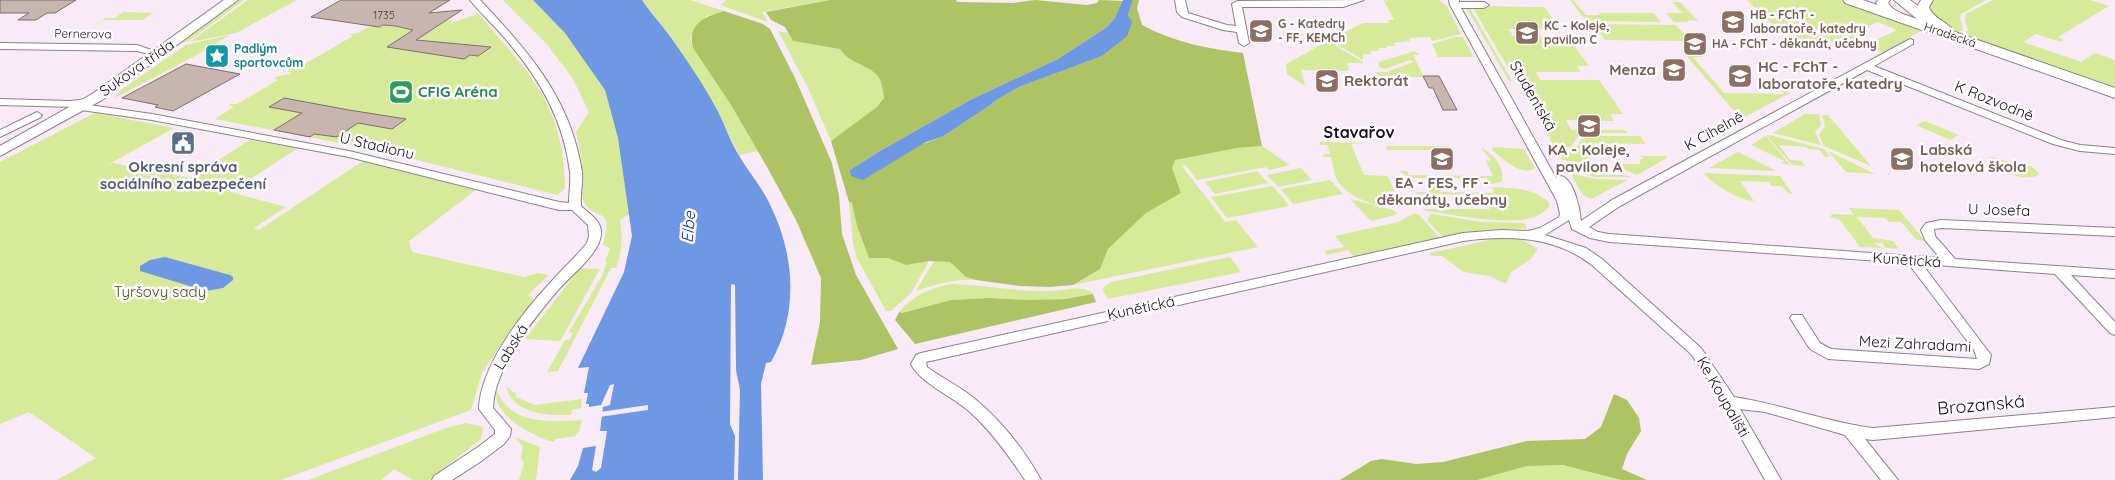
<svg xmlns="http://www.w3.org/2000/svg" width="2115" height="480" font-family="Quicksand,sans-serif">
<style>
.green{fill:#d6ea99}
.forest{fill:#adc364}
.water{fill:#6e97e4}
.pier{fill:#f8eaf7}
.building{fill:#c8b5b0;stroke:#806f6b}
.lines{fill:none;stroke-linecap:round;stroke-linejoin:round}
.minor-casing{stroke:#8c808c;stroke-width:2}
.tertiary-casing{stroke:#8c808c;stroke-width:2}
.secondary-casing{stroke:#8c808c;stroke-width:2}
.minor{fill:#fff;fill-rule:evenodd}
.tertiary{fill:#fff;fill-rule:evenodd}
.secondary{fill:#fff;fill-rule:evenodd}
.labels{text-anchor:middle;stroke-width:5;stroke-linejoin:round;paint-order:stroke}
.far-number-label{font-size:11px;fill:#433c3d}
.far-education-label{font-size:12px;font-weight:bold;fill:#785e54;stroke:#fefbfe;text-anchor:start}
.far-street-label{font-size:12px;fill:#171317;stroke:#fefbfe}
.far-culture-label{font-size:12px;font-weight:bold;fill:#0d838f;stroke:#fefbfe;text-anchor:start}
.education-label{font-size:15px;font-weight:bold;fill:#785e54;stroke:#fefbfe;text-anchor:start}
.street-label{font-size:15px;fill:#171317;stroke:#fefbfe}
.leisure-label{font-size:15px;font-weight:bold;fill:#27864d;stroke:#fefbfe;text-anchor:start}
.service-label{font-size:15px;font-weight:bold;fill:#4e5e75;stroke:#fefbfe}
.park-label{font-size:15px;fill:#48550f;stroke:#fefbfe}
.neighbourhood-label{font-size:16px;font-weight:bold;fill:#171317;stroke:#fefbfe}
.water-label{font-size:16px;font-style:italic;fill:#08348d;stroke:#fefbfe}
.near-street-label{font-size:18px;fill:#171317;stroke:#fefbfe}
</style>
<rect width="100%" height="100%" fill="#f8eaf7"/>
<g class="green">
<polygon points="238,0 244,0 189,41 176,44"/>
<polygon points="248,0 297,0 236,33 190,42"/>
<path d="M503 0H533L556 22 586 60 605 90 618 138 629 214 620 220C623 237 622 251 616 268H611L558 371 547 372 565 340H569L573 333 569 332 602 276 607 262H605L610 248 603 245C614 203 596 223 584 202 579 192 583 174 582 163 581 153 578 142 576 132L589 112 572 77 551 50 549 46Z"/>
<polygon points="642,0 690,0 724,11 707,16 690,38 693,48 731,105 758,151 739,155 715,106 676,44"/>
<polygon points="727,0 830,0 762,12 768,22 720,5"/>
<polygon points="1389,0 1439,0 1447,6 1461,34 1432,41 1430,37 1409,38 1410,41 1394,43 1395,46 1386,46 1387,48 1378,48 1379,51 1371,51 1371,54 1363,54 1363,60 1338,45 1336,37 1363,23 1389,23 1388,20 1394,20 1384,1"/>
<polygon points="1570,0 1573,0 1586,15 1598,15 1600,13 1654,13 1661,22 1586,21"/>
<polygon points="1747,0 1838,0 1922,30 1883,53 1868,48 1863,42 1870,43 1897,30 1877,22 1855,33 1861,35 1851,40 1850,42 1805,42 1781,33"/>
<polygon points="1935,0 1986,0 1961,14 1960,18 1963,30 1958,32 1950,28 1928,10 1930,3"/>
<polygon points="1993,0 2090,0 2109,6 2058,37 2064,40 2061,42 2036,34 2023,42 2081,62 2095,53 2115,60 2115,90 1964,34 1968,30 1965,21 1966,14"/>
<polygon points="1672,2 1680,2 1698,21 1686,20 1689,22 1674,22 1666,13 1683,13"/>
<polygon points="1475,6 1544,7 1553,19 1546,22 1551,29 1509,29 1513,36 1568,37 1589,66 1577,66 1581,72 1536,72 1540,80 1599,80 1623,114 1610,114 1614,121 1566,120 1571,130 1625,130 1628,133 1587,133 1578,137 1571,147 1556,149 1473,8"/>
<polygon points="1467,9 1471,10 1512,81 1509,81"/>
<polygon points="123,12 153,13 142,20 104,20 95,25 106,18 115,18"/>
<path d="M477 12C528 73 564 102 565 188L558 195 381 151 215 119 234 107 229 105 230 104H237L278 80 274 78C280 74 286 76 292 73L288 72 289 69H296L353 36 349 34C361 34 360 30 370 27 375 25 377 28 383 25L414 30 421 26 434 28 447 20 452 21 450 23 475 15Z"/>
<polygon points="1594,24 1676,25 1690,41 1605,40"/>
<path d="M778 31 788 33 793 41 840 49C850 65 870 64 879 78 882 83 883 92 884 98L877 107 831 141 808 88Z"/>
<polygon points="230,35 193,57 115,98 121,90 186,45"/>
<polygon points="1455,37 1463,37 1474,57 1438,57 1432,44"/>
<polygon points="1333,38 1336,46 1364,63 1347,63 1349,70 1346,71 1301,70 1305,86 1287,74 1286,64"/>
<polygon points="1415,51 1419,55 1413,55 1424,77 1378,77 1376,72 1387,72 1414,62 1410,60 1385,69 1379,67 1379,62"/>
<polygon points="1683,52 1699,53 1703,57 1693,57 1724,93 1784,94 1781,90 1787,90 1790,93 1741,119"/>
<polygon points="95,113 174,128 102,168 113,163 190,178 250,140 298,148 230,192 286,207 254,228 259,230 363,161 476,190 409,241 412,252 524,277 538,273 549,275 528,295 533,298 532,302 504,340 482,373 471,410 281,480 57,480 96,458 29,412 0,424 0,162"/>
<polygon points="1805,114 1819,114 1821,125 1815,132 1821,145 1773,133"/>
<polygon points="1822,115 1828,115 1871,166 1824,146 1819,135 1825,126"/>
<polygon points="1925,121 1959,135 1950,140 1916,125"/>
<polygon points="1769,135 1824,149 1830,157 1825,157 1820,150 1809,149 1806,147 1779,145 1790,160 1801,161 1805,166 1792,165 1767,136"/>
<polygon points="1592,136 1640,136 1646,144 1594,143 1595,145 1582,146 1591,159 1585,160 1595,175 1623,175 1632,177 1595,177 1569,170 1566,166 1570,166 1566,160 1562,160 1558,152 1574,151 1581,140"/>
<polygon points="1766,136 1790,165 1781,163 1785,161 1751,145"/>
<path d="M1320 142 1369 143 1351 144 1364 175 1388 176 1400 206C1383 212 1346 196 1337 180 1334 174 1333 164 1331 157H1324L1323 154H1330L1327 145H1320Z"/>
<polygon points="1262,146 1290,165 1269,170 1266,167 1197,180 1186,165 1182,166 1225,222 1236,220 1258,247 1073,285 1100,269 1108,249 1146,213 1180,193 1172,168 1174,160 1237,148"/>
<polygon points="1388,146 1447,146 1448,150 1387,150 1386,147"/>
<path d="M1495 147 1524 149 1535 168C1523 178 1502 158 1492 150V148Z"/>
<path d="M1481 148C1493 153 1507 169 1501 182L1490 184 1487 178H1410L1399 171H1407L1409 175 1493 176 1486 161 1491 160Z"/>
<polygon points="1828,151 1875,174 1846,172"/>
<polygon points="1738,152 1775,170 1776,171 1709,168"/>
<polygon points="1641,156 1666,156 1667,158 1637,175 1625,170 1621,164 1641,164 1639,159 1644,159"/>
<path d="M1992 157C2007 164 2028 158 2039 174L2037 176C2013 182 2003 167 1985 162Z"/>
<polygon points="1301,168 1312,180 1278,187 1267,175"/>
<polygon points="1257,171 1268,183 1215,194 1205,182"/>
<polygon points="1570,173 1594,179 1628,180 1591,199 1583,195"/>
<path d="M1704 173 1780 176 1793 194 1788 193 1782 186H1771L1769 182 1740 181 1754 201C1740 201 1710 183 1704 173Z"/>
<polygon points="1330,180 1343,194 1293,204 1281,189"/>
<polygon points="1273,186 1289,206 1227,218 1211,197"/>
<path d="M1427 187H1439L1441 192 1494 193 1492 187C1510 188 1538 188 1550 204 1538 235 1451 213 1426 211L1422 209H1490L1488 205H1500L1496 195 1416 194 1415 192H1429Z"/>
<polygon points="1350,199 1393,210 1397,213 1395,215 1371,221"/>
<polygon points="849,202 852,203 857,226 870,258 888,258 906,265 929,261 911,293 891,311 886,311 856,256 853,243"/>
<polygon points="1849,208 1899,210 1925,241 1917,240 1901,222 1889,222 1886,218 1857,217 1873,238 1893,241 1899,249 1886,248 1882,243 1874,243 1882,248 1860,247 1839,219 1830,217 1832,214 1854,215"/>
<polygon points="1413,214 1418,214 1440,238 1354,257 1348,250 1327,255 1324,251 1344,247 1335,236 1398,222"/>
<polygon points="1432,214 1481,222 1523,223 1526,225 1527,229 1495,229 1443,237 1428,221 1429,216"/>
<polygon points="1494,239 1521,239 1538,249 1531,259 1511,272 1506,284 1490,276 1464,272 1442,256 1431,256 1430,253"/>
<polygon points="1230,257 1241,272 1108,299 1103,291 1104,287 1111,282"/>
<path d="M934 261 950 262 966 277 976 280C954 279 936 284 916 291Z"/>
<polygon points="580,268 600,269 560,341 525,339"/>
<path d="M953 284C986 285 1018 292 1051 291 1063 291 1084 284 1093 294L1066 299 1027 300 990 298 951 300 901 313 899 312C913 295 932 287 953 284Z"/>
<path d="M506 386 516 394V397L535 405 582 399 581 408 572 410 571 415H569C545 415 513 414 506 386Z"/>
<path d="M497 390C509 425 551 422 582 420L579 431 575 436 555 439 554 442C535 437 490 415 497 390Z"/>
<polygon points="466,423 483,427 481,439 429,480 413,480 394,469 381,480 308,480 446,428"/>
<polygon points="515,437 540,447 536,480 519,480 524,462 521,459 523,447"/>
<polygon points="1563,465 1621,480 1477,480 1527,466"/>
</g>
<g class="forest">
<path d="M830 0H956L957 2 1013 3 1035 0 1087 5 1097 3 1099 0 1124 1 1115 18 1107 27 1058 59 972 99 880 151 850 170 942 137 989 106 998 99 1019 87 1102 56 1129 19 1128 15 1133 0H1139L1137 8 1142 25C1174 42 1207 49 1243 53L1262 146 1237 148 1175 160 1172 168 1181 193 1146 213 1108 249 1100 269 1073 285 1049 287 1020 286 976 280 966 277 950 262 929 261 906 265 888 258H869L857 226 852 203 849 202 831 141 877 107 884 98C883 92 882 83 879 78 870 64 850 65 840 49L793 41 785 27 771 20 766 12Z"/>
<path d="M724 11 763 24 770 29 795 78 832 163 839 196 842 234 856 275 898 349 861 360 811 365 820 322 821 278 796 220 767 167 731 105 693 48C687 24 704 17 724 11Z"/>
<polygon points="1093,294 1096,302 915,344 895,320 899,312 902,313 951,300 990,298 1027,300 1066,299"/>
<polygon points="1614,394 1627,400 1639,418 1641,431 1627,454 1622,469 1647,480 1621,480 1563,465 1527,466 1477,480 1340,480 1371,461 1382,459 1416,464 1443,462 1527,441 1585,439 1601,427"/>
</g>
<g class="water">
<path d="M533 0H642C652 15 664 27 674 42 688 62 703 84 715 106 724 122 729 139 738 154 746 168 757 181 765 195 794 247 801 310 771 362L766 363 761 384 763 480H738L740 390 736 370 735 285 732 284 731 285 730 424 735 436 734 480H570L578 466 583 448 596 446 592 470 596 472 601 468 607 431H600L603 407 610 405 614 384 610 385 601 405 589 407V404H586L588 393H584L589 367 578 368 624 272 632 236 618 138 605 90 565 33Z"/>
<polygon points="1123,0 1133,0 1128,15 1132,22 1127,36 1102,56 1019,87 998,99 989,106 942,137 926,142 863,180 851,176 850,170 880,151 972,99 1058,59 1107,27 1115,18"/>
<polygon points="165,257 230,275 233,277 233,280 223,288 206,291 140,271 140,266 150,260"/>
</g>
<polygon class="pier" points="648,405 648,410 599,417 600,412"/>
<g class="building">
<polygon points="0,0 76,0 55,13 47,13 36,20 18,20 29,13 0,13"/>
<polygon points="341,0 450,0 429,13 462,10 416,40 491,47 478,56 470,55 464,59 387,47 413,30 395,26 383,25 379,27 311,17"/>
<polygon points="186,64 240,74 173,111 155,107 158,105 122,98"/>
<polygon points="1423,76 1439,76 1457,110 1443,110 1433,88 1429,88"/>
<polygon points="284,98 349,110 406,119 392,129 358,123 337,137 314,134 310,137 274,130 302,113 269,107"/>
</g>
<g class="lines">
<defs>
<g id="minor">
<path d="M470 0H480C529 52 571 99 582 172 583 183 580 195 581 206 589 214 601 220 601 232 602 252 571 275 559 289 533 319 494 368 493 408L511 429 510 436 504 444 480 462 452 480H432L434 476 478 447 495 434V430L479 409C480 367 522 313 550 283 562 269 576 257 587 243L589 236 588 225 572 210H559L349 157 152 120 81 110 76 107 0 105V99L70 101 88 99 93 102 89 105 152 114 349 151 559 202 569 203C569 193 571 183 570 172 564 122 541 81 509 43 497 28 482 15 470 0Z"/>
<polygon points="1175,0 1185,0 1188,13 1227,25 1236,26 1232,4 1237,1 1364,0 1343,7 1242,7 1249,43 1244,46 1239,43 1237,32 1223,30 1182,17 1177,12"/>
<path d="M1449 0H1459V2H1484L1489 5 1484 8H1461L1556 178 1561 176C1574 179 1580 209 1581 221L1612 200 1910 39 1913 40V44L1874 66 2061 140 2080 145 2115 148V154L2080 151 2053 144 1867 70 1620 206 1589 227 1598 232 1609 234 1940 258 1925 240 1921 230 1926 223 1941 220 2115 228V236L1941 228 1934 229 1935 236 1955 259 2115 270V278L2071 275 2115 322V335L2110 333 2055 274 1922 264 1991 355 1989 364 1979 369 1828 359 1810 349 1790 318 1792 315H1802L1820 343 1831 349 1977 359 1974 350 1908 263 1609 242 1590 238 1572 229 1569 220 1545 235 1586 248 1602 259 1701 348 1734 397C1781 404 1826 422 1873 428L2115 407V417L1873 440 1865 439 1898 480H1881L1845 435 1765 412 1740 409 1781 480H1765L1711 384 1691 354 1592 265C1554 236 1510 235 1463 241L926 362 927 367C939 376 953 383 966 392 996 414 1023 447 1041 480H1025C1009 456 992 432 971 413 954 397 920 383 911 364L916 355 921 353 1463 233 1501 230 1528 231 1540 228 1559 217 1560 214 1557 201 1450 5Z"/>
<polygon points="0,43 137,45 160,53 154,62 150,63 145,60 149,54 137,51 0,49"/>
<polygon points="37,112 42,115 41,117 0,137 0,130"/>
</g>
<g id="tertiary">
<polygon points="224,0 238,0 102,100 0,156 0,146 92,94"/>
<polygon points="1878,0 1890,0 1888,3 1892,8 1909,18 1903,22 1884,14 1876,3"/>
<path d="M1921 0H1933L1929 7C1933 18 1944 20 1951 28L1949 31C1935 34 1921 19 1917 7Z"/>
</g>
<polygon id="secondary" points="1843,0 1863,0 1917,19 1894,0 1910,0 1935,19 1937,22 1935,25 2115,88 2115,98 1845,3"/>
</defs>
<use href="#minor" class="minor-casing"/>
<use href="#tertiary" class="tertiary-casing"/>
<use href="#secondary" class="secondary-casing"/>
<use href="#minor" class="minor"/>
<use href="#tertiary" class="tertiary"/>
<use href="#secondary" class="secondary"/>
</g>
<defs>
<symbol id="university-square" viewBox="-11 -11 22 22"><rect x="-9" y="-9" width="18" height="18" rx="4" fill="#8d6e63" stroke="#fefbfe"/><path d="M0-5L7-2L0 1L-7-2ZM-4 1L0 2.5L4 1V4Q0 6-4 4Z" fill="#fff"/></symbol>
<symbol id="sight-square" viewBox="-11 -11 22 22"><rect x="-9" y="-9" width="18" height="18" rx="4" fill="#0f9aa8" stroke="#fefbfe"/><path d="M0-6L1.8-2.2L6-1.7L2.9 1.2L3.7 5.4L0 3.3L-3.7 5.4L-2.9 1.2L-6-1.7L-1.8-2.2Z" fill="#fff"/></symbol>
<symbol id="stadium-square" viewBox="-11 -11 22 22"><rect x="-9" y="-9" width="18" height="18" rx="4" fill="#2e9e5b" stroke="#fefbfe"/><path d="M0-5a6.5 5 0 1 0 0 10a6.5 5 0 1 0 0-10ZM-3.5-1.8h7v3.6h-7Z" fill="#fff"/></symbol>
<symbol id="civic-square" viewBox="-11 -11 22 22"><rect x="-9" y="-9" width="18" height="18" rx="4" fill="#5c6f8a" stroke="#fefbfe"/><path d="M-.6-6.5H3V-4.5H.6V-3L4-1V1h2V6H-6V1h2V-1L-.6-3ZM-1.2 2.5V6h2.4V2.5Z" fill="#fff"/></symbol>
<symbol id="school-square" viewBox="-11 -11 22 22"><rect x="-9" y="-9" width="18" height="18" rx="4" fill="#8d6e63" stroke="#fefbfe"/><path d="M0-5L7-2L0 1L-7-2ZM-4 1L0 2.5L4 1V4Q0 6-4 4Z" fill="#fff"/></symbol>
</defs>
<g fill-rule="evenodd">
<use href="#university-square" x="1719" y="8" width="28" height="28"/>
<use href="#university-square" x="1247" y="17" width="28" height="28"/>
<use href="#university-square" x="1513" y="19" width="28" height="28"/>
<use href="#university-square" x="1681" y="30" width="28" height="28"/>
<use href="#sight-square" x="203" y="42" width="28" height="28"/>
<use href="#university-square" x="1660" y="56" width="28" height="28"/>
<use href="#university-square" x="1726" y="62" width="28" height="28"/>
<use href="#university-square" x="1313" y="67" width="28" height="28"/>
<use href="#stadium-square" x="387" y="78" width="28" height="28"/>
<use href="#university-square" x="1575" y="112" width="28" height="28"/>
<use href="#civic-square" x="169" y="129" width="28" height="28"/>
<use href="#university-square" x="1428" y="145" width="28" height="28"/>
<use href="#school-square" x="1888" y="145" width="28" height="28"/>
</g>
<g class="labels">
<g class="far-number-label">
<text x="384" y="19">1735</text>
</g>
<g class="far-education-label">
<text x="1750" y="19">HB - FChT -<tspan x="1750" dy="14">laboratoře, katedry</tspan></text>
<text x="1278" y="28">G - Katedry<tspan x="1278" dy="14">- FF, KEMCh</tspan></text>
<text x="1544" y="30">KC - Koleje,<tspan x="1544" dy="14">pavilon C</tspan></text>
<text x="1712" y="48">HA - FChT - děkanát, učebny</text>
</g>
<g class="far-street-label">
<text transform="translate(83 34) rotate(1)" y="4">Pernerova</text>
<text transform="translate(1950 35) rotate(19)" y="4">Hradecká</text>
</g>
<g class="far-culture-label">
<text x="234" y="53">Padlým<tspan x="234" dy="14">sportovcům</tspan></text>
</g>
<g class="education-label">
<text x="1758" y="72">HC - FChT -<tspan x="1758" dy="17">laboratoře, katedry</tspan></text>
<text x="1656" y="75" text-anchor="end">Menza</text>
<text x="1344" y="86">Rektorát</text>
<text x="1589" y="155" text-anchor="middle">KA - Koleje,<tspan x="1589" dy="17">pavilon A</tspan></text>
<text x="1920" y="155">Labská<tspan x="1920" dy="17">hotelová škola</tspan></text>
<text x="1442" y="188" text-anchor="middle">EA - FES, FF -<tspan x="1442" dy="17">děkanáty, učebny</tspan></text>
</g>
<g class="street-label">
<text transform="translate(137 68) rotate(-35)" y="5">Sukova třída</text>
<text transform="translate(1533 96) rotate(60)" y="5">Studentská</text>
<text transform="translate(1994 101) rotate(22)" y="5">K Rozvodně</text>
<text transform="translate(1714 131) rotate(-29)" y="5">K Cihelně</text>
<text transform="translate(377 146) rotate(13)" y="5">U Stadionu</text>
<text transform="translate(1999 210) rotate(2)" y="5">U Josefa</text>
<text transform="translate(1907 260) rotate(4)" y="5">Kunětická</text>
<text transform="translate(1141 308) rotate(-12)" y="5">Kunětická</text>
<text transform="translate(1915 344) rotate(3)" y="5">Mezi Zahradami</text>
<text transform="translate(511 347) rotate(-58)" y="5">Labská</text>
<text transform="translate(1723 397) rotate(60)" y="5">Ke Koupališti</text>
</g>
<g class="leisure-label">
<text x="418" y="97">CFIG Aréna</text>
</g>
<g class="service-label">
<text x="183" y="172">Okresní správa<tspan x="183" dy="17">sociálního zabezpečení</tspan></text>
</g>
<g class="park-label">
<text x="160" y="297">Tyršovy sady</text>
</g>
<g class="neighbourhood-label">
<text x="1359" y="138">Stavařov</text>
</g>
<g class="water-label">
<text transform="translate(688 227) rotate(-85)" y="6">Elbe</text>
</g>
<g class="near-street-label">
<text transform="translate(1981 405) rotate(-5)" y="6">Brozanská</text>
</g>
</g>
</svg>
